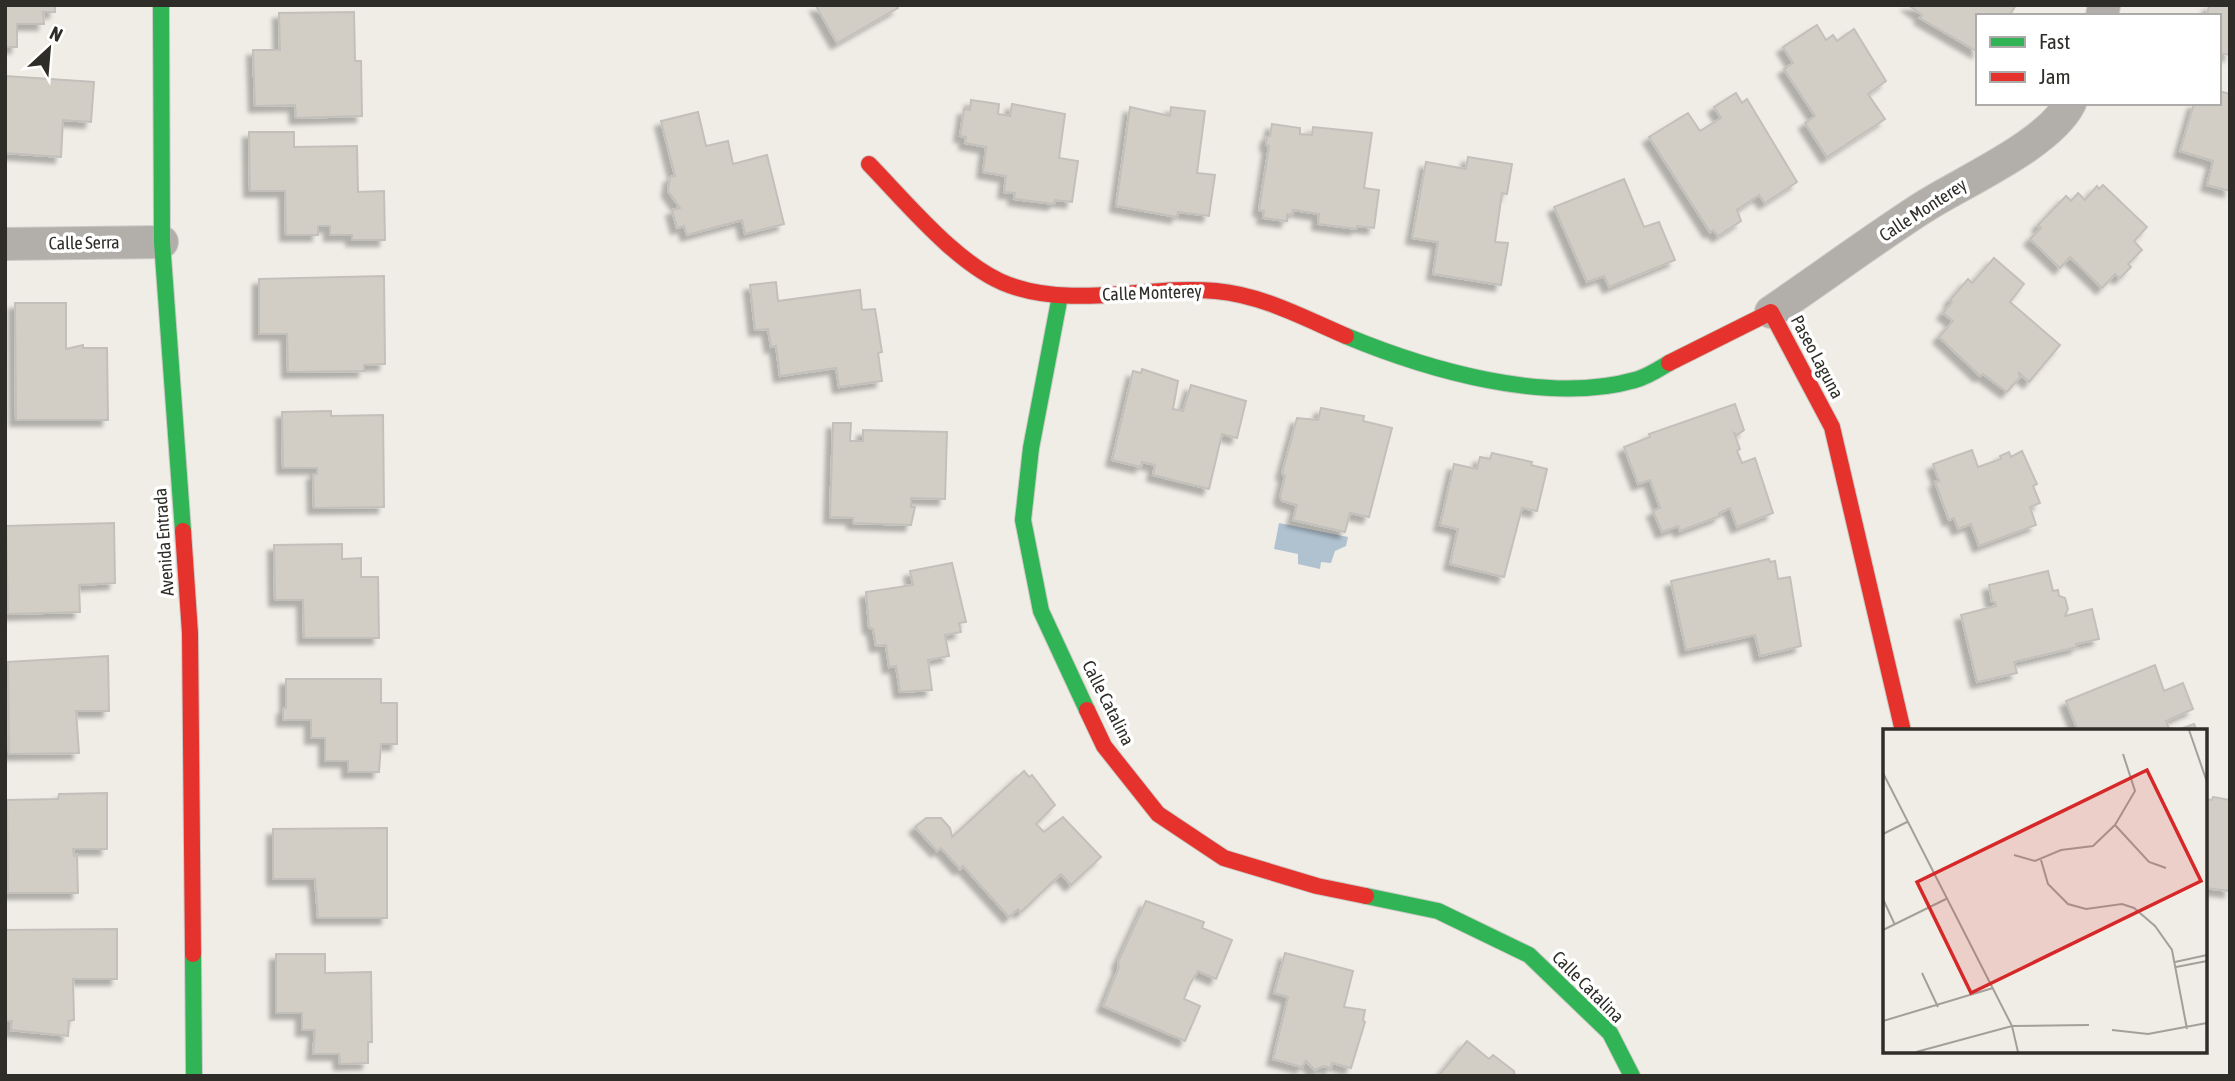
<svg xmlns="http://www.w3.org/2000/svg" width="2235" height="1081" font-family="'Asap Condensed',sans-serif">
<style>
.water{fill:#b0c2d0}
.building{fill:#d2cec5;stroke:#c3c0bb;stroke-width:2;filter:url(#shadow)}
.lines{fill:none;stroke-linecap:round;stroke-linejoin:round}
.street-casing{stroke:#cccac5;stroke-width:34}
.fast-casing{stroke:#cccac5;stroke-width:18}
.jam-casing{stroke:#cccac5;stroke-width:18}
.street{stroke:#b2afaa;stroke-width:32}
.fast{stroke:#30b455;stroke-width:16}
.jam{stroke:#e5322d;stroke-width:16}
.labels{text-anchor:middle;stroke-width:7;stroke-linejoin:round;paint-order:stroke}
.street-label{font-size:18px;fill:#2f2d28;stroke:#fff}
.inset-road{fill:none;stroke:#a3a09a;stroke-width:2}
.view{fill:#d62828;fill-opacity:0.15;stroke:#d62828;stroke-width:3.5}
.inset-edge{fill:none;stroke:#2f2d28;stroke-width:3.5}
</style>
<defs>
<filter id="shadow"><feDropShadow dx="-6" dy="6" stdDeviation="2" flood-color="#0004"/></filter>
</defs>
<rect width="100%" height="100%" fill="#f0ede6"/>
<polygon class="water" points="1279,523 1348,537 1346,546 1335,551 1331,563 1321,562 1320,569 1298,564 1298,554 1274,549"/>
<g class="building">
<polygon points="5,5 55,5 55,12 43,12 44,24 17,24 17,47 5,47"/>
<polygon points="896,5 898,8 837,43 816,6"/>
<polygon points="1908,5 2016,5 2009,16 1978,16 1978,52 1920,18 1922,15"/>
<polygon points="2209,5 2230,5 2230,55 2219,53 2219,16 2207,16"/>
<polygon points="354,12 355,61 361,61 362,116 296,118 295,105 255,106 253,50 280,50 279,13"/>
<polygon points="1817,25 1826,40 1833,35 1837,41 1854,29 1886,81 1868,94 1885,119 1827,157 1805,123 1815,116 1784,69 1793,63 1783,47"/>
<polygon points="5,76 94,82 91,122 63,120 61,157 5,153"/>
<polygon points="2219,91 2230,94 2230,191 2207,185 2213,161 2180,151 2194,103 2219,103"/>
<polygon points="1736,93 1742,103 1747,99 1797,182 1765,203 1759,195 1737,210 1741,221 1718,236 1713,230 1710,232 1649,137 1688,113 1700,131 1721,118 1714,107"/>
<polygon points="971,100 999,104 998,114 1010,116 1012,104 1065,114 1059,158 1078,161 1072,202 1055,200 1054,204 1014,199 1015,193 1004,192 1006,176 983,172 986,147 965,143 966,137 960,136 964,109 970,110"/>
<polygon points="1130,107 1170,116 1171,107 1205,111 1197,173 1215,175 1209,216 1178,212 1177,217 1116,206"/>
<polygon points="698,112 706,146 728,141 733,164 767,155 784,224 745,234 742,220 687,235 684,226 677,228 672,210 680,208 668,191 670,177 675,176 661,121"/>
<polygon points="1272,124 1300,128 1300,134 1312,135 1313,127 1372,133 1364,188 1379,190 1374,228 1357,226 1356,229 1318,224 1319,214 1293,210 1292,215 1287,214 1287,221 1263,218 1264,211 1259,210 1269,146 1266,145 1267,136 1270,136"/>
<polygon points="249,132 294,132 294,147 357,146 358,192 384,191 385,240 352,240 352,235 330,235 330,226 318,226 318,235 286,235 285,191 250,191"/>
<polygon points="1468,157 1512,164 1507,194 1502,193 1495,242 1508,243 1501,285 1433,274 1438,242 1412,238 1426,162 1466,169"/>
<polygon points="1624,179 1644,227 1659,222 1675,260 1609,287 1604,276 1587,282 1554,207"/>
<polygon points="2103,185 2147,227 2134,241 2142,250 2128,264 2131,267 2120,278 2115,274 2102,288 2070,257 2060,268 2030,239 2041,228 2038,225 2066,196 2071,201 2078,193 2085,200 2097,186 2099,189"/>
<polygon points="1994,258 2024,284 2010,302 2060,345 2029,382 2018,372 2020,377 2007,392 1983,374 1980,376 1939,337 1953,321 1943,313 1952,302 1950,300 1968,279 1972,283"/>
<polygon points="384,276 385,364 364,365 364,371 288,372 287,334 259,334 259,279"/>
<polygon points="776,282 778,301 860,290 862,310 875,309 882,352 878,353 882,381 839,387 836,368 780,376 776,346 771,347 768,329 755,330 750,285"/>
<polygon points="15,303 66,303 66,349 83,345 83,348 107,348 108,420 16,420"/>
<polygon points="1142,369 1178,381 1173,409 1183,411 1191,385 1246,401 1237,438 1222,434 1209,489 1153,475 1155,465 1142,462 1141,467 1112,460 1133,371 1141,373"/>
<polygon points="1735,404 1744,430 1737,435 1734,433 1740,449 1737,451 1742,463 1755,458 1773,513 1737,527 1730,508 1719,513 1720,516 1680,531 1678,526 1662,532 1653,511 1660,508 1650,480 1638,484 1624,447 1650,437 1649,434"/>
<polygon points="1321,408 1364,416 1363,421 1392,428 1369,517 1350,513 1345,532 1293,520 1297,505 1282,501 1280,497 1285,476 1282,473 1297,418 1318,420"/>
<polygon points="331,411 331,416 383,415 384,507 314,508 313,474 317,474 317,468 283,468 282,412"/>
<polygon points="833,423 851,423 850,441 863,441 863,430 947,432 945,499 911,498 911,507 915,507 911,525 853,523 853,518 830,517"/>
<polygon points="1972,450 1978,467 2001,459 2000,456 2009,452 2011,457 2022,451 2037,484 2033,486 2040,503 2030,507 2036,525 1979,546 1971,524 1958,529 1954,518 1949,520 1935,482 1939,481 1933,464"/>
<polygon points="1492,453 1532,462 1531,465 1547,469 1537,511 1522,508 1504,577 1450,564 1458,529 1440,525 1454,464 1477,469 1480,457 1490,459"/>
<polygon points="114,523 115,583 79,585 80,612 8,614 6,526"/>
<polygon points="342,544 342,559 361,558 361,577 378,577 379,638 304,638 303,600 275,600 274,545"/>
<polygon points="1769,559 1770,562 1775,561 1778,579 1790,577 1801,646 1760,656 1755,635 1686,650 1671,581"/>
<polygon points="952,563 966,622 959,623 961,632 945,635 949,656 928,660 932,690 900,692 896,666 889,667 886,645 876,646 873,629 869,627 866,592 913,585 910,571"/>
<polygon points="2048,571 2053,591 2058,590 2059,596 2065,598 2068,609 2065,616 2092,609 2099,639 2076,644 2077,647 2014,662 2017,673 1977,682 1961,615 1996,606 1995,602 1992,602 1989,585"/>
<polygon points="108,656 109,711 76,711 79,753 9,754 8,662"/>
<polygon points="2155,665 2164,691 2183,683 2193,709 2166,721 2170,731 2108,731 2107,728 2078,731 2066,701"/>
<polygon points="286,679 381,679 381,703 397,703 397,744 381,744 379,772 348,772 348,761 325,761 325,738 311,738 311,720 283,720 283,709 286,708"/>
<polygon points="2194,724 2197,731 2175,731"/>
<polygon points="1024,771 1029,777 1032,775 1055,805 1036,824 1044,832 1063,817 1101,857 1071,885 1061,874 1021,912 1018,909 1009,917 963,866 960,869 941,848 937,851 915,827 926,818 941,818 950,828 952,837"/>
<polygon points="107,793 107,849 73,849 74,856 77,855 78,893 8,893 7,800 58,799 59,794"/>
<polygon points="2213,797 2230,800 2230,891 2205,888 2205,799 2212,800"/>
<polygon points="387,828 387,918 318,918 315,879 273,879 273,829"/>
<polygon points="1146,901 1204,922 1202,928 1232,940 1216,979 1198,971 1190,984 1184,999 1200,1006 1185,1041 1103,1006 1119,967 1118,962"/>
<polygon points="117,929 117,979 73,979 74,1020 69,1021 68,1036 11,1030 12,1021 5,1021 5,930"/>
<polygon points="1285,953 1353,971 1344,1007 1365,1010 1363,1020 1365,1022 1351,1068 1332,1063 1331,1068 1323,1066 1315,1070 1306,1061 1302,1067 1273,1059 1288,997 1274,993"/>
<polygon points="276,954 325,954 325,973 371,972 372,1042 368,1042 368,1063 340,1064 339,1054 313,1054 315,1030 302,1030 302,1013 276,1013"/>
<polygon points="1467,1041 1489,1059 1493,1055 1514,1071 1515,1076 1443,1076 1440,1074"/>
</g>
<g class="lines">
<defs>
<g id="street">
<polyline points="2102,16 2104,5"/>
<polyline points="5,244 162,242"/>
<path d="M1771 312C1821 278 1871 241 1922 208 1962 182 2049 145 2070 103"/>
</g>
<g id="fast">
<polyline points="161,5 162,242 183,531"/>
<polyline points="1060,296 1031,448 1023,520 1041,611 1087,710"/>
<path d="M1346 336C1428 370 1547 405 1635 380 1647 377 1659 369 1669 363"/>
<polyline points="1366,896 1438,911 1529,955 1610,1033 1632,1076"/>
<polyline points="193,954 194,1076"/>
</g>
<g id="jam">
<path d="M869 164C906 202 959 267 1009 285 1075 309 1148 285 1216 291 1262 295 1304 318 1346 336"/>
<polyline points="1669,363 1771,312 1832,427 1903,731"/>
<polyline points="183,531 190,633 193,954"/>
<polyline points="1087,710 1104,746 1158,814 1224,858 1317,886 1366,896"/>
</g>
</defs>
<use href="#street" class="street-casing"/>
<use href="#fast" class="fast-casing"/>
<use href="#jam" class="jam-casing"/>
<use href="#street" class="street"/>
<use href="#fast" class="fast"/>
<use href="#jam" class="jam"/>
</g>
<g class="labels">
<g class="street-label">
<text transform="translate(1923 210) rotate(-33)" y="6">Calle Monterey</text>
<text transform="translate(84 243) rotate(-1)" y="6">Calle Serra</text>
<text transform="translate(1152 293) rotate(-2)" y="6">Calle Monterey</text>
<text transform="translate(1817 357) rotate(62)" y="6">Paseo Laguna</text>
<text transform="translate(164 542) rotate(-94)" y="6">Avenida Entrada</text>
<text transform="translate(1108 703) rotate(63)" y="6">Calle Catalina</text>
<text transform="translate(1588 987) rotate(45)" y="6">Calle Catalina</text>
</g>
</g>
<g transform="translate(1883 729)">
<rect width="324" height="324" fill="#f0ede6"/>
<path class="inset-road" d="M306 1 324 53M0 44 129 297 135 323M232 96 252 62 240 25M0 105 24 93M131 126 152 132 178 121 210 117 232 96 266 133 283 139M158 131 165 155 185 175 203 180 239 175 251 179 272 197 289 221 304 300M0 170 12 196M0 201 63 170M292 233 324 226M293 238 324 232M39 244 55 278M0 292 110 259M229 301 265 305 324 294M33 323 129 297 206 296"/>
<path class="view" d="M264 41 318 152 88 264 34 153Z"/>
<rect width="324" height="324" class="inset-edge"/>
</g>
<rect width="2235" height="1081" fill="none" stroke="#2f2d28" stroke-width="14"/>
<rect x="1976" y="14" width="245" height="91" fill="#ffffff" stroke="#acaba9" stroke-width="2"/>
<rect x="1990" y="37" width="35" height="10" fill="#30b455" stroke="#acaba9" stroke-width="2"/>
<text x="2039" y="49" font-size="21" fill="#2f2d28">Fast</text>
<rect x="1990" y="72" width="35" height="10" fill="#e5322d" stroke="#acaba9" stroke-width="2"/>
<text x="2039" y="84" font-size="21" fill="#2f2d28">Jam</text>
<g transform="translate(49 49) rotate(26)" stroke="#ffffff" stroke-width="5" paint-order="stroke">
<path d="M0-5L12 26L0 18L-12 26Z" fill="#2f2d28"/>
<text y="-10" font-size="19" font-weight="bold" text-anchor="middle" fill="#2f2d28">N</text>
</g>
</svg>
